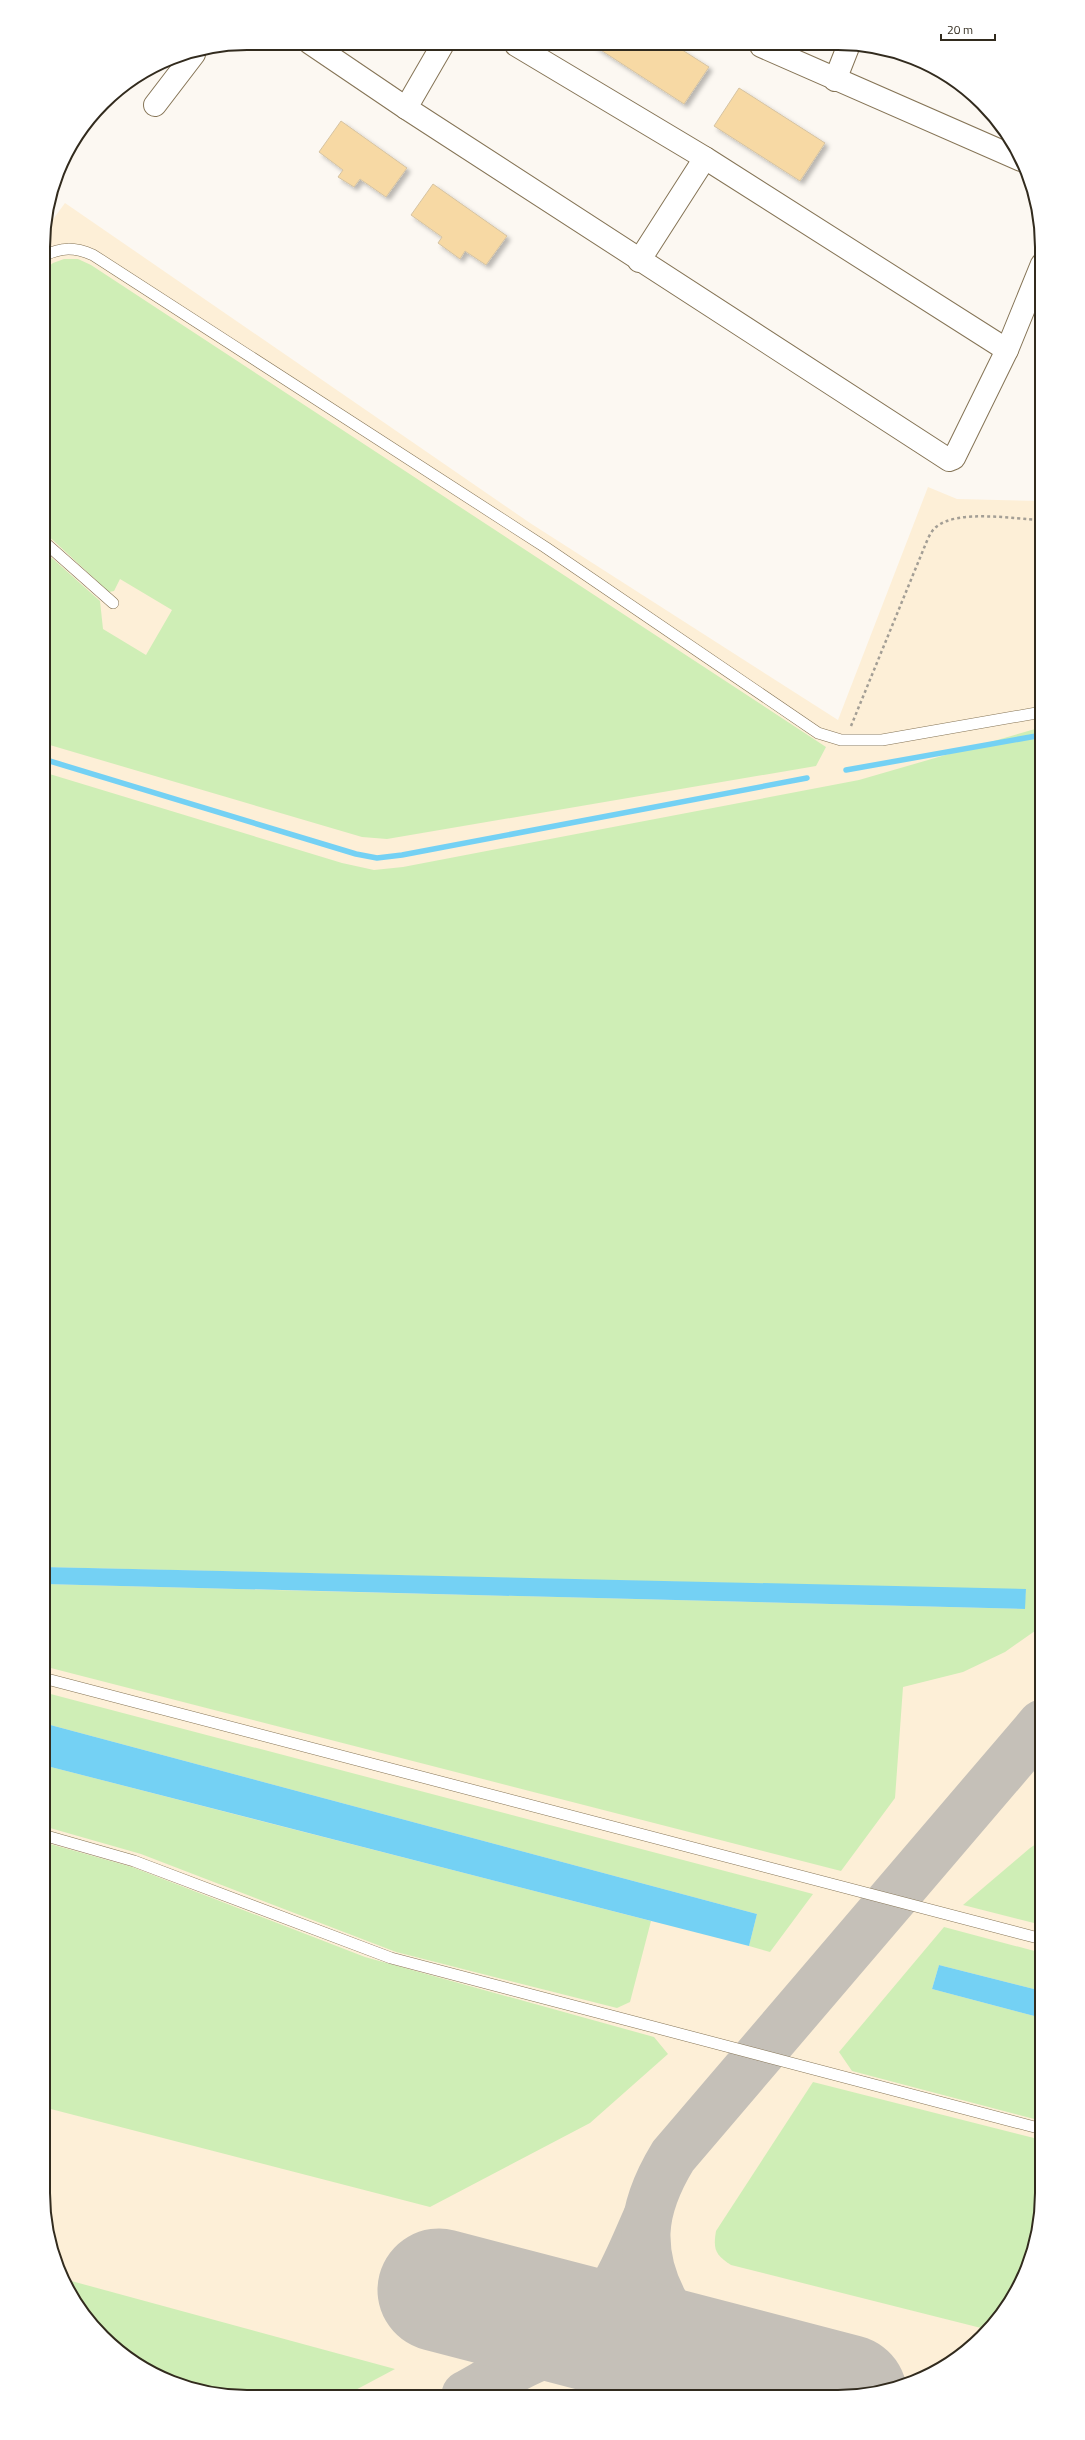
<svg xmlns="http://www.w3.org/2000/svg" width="1085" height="2440" font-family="'Titillium Web',sans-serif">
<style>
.built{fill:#fdefd7}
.green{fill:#cfeeb6}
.water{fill:#74d1f4}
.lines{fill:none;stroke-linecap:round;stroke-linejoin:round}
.stream{stroke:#74d1f4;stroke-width:5.5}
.taxiway{stroke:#c5c0b8;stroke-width:49}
.runway{stroke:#c5c0b8;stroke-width:123}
.building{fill:#f7d9a4;stroke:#d5c3a2;filter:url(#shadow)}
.lane-casing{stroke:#857456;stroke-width:12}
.street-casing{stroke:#857456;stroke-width:24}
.path{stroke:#a39e95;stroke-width:2.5;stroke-dasharray:3 3;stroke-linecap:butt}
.lane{stroke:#fff;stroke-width:11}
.street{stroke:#fff;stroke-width:22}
.rim{fill:none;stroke:#322b1e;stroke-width:2}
</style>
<defs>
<filter id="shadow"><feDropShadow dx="3.5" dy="3.5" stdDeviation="2" flood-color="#0004"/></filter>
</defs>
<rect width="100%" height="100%" fill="#fcf8f2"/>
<polygon class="built" points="65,203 530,523 838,720 928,487 957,499 1042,501 1042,2207 1026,2271 992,2327 951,2363 891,2390 838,2397 207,2393 157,2376 112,2346 70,2295 50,2246 43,2193 43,233"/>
<g class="green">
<polygon points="64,259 78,259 91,265 826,747 816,766 387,839 362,837 43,743 43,550 100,601 103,629 146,655 172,610 120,579 114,591 109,592 43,531 43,271 53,263"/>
<polygon points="1042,727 1042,1626 1005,1652 963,1672 903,1687 895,1798 841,1871 43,1666 43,1584 1024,1609 1026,1590 43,1567 43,772 342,863 374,870 403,867 859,780"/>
<polygon points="43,1692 813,1894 770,1952 749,1946 757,1914 43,1723"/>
<polygon points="43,1765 651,1921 630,2002 617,2008 396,1952 141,1854 43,1826"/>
<polygon points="1042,1840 1042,1925 963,1905 1030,1848"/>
<polygon points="43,1842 132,1867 365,1957 654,2037 668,2054 590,2123 430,2207 43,2107"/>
<polygon points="944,1927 1042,1953 1042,1991 939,1965 932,1989 1042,2018 1042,2121 852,2071 839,2052"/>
<path d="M813 2082 1042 2140V2207L1026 2271 989 2330 731 2265C715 2255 713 2249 716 2231Z"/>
<polygon points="64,2279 395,2369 348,2394 207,2393 157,2376 112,2346 70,2295"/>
</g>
<g class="water">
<polygon points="43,1567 1026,1589 1025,1609 43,1584"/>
<polygon points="43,1723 757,1914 749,1946 43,1765"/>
<polygon points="939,1965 1042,1991 1042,2018 932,1989"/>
</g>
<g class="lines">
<g class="stream">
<polyline points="43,759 356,854 377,858 402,855 807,778"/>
<polyline points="846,770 1042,735"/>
</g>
<g class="taxiway">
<path d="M537 2356C551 2346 567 2338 581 2328 614 2301 630 2256 647 2218"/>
<path d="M775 2378C753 2370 730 2363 710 2352 670 2328 645 2278 646 2233 647 2205 659 2179 673 2156L1042 1724"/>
<path d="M466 2395C525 2362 557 2340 627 2339"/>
<polyline points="780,2397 814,2393 846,2396"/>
</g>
<polyline class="runway" points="439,2290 846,2396"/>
</g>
<g class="building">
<polygon points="593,45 676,46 709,67 684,104"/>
<polygon points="739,88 825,143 800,181 714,126"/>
<polygon points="341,121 407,168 386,197 360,179 354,187 338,177 343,170 319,152"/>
<polygon points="433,184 507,236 486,265 465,251 460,259 438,243 442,237 411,215"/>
</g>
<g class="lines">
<defs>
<g id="lane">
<path d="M43 256C62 247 74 247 93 255L545 547 818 733 841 740H882L1042 712"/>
<polyline points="43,541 113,603"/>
<polyline points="43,1678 1042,1939"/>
<polyline points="43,1835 134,1861 391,1958 1042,2129"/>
</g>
<g id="street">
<polyline points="310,43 406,108 949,460 954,458 1007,350 1042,264"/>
<polyline points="516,45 705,158 1007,350"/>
<polyline points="761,46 1021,160"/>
<polyline points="835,80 848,47"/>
<polyline points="155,105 194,54"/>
<polyline points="406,108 443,44"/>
<polyline points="639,261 705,158"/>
</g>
</defs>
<use href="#lane" class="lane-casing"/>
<use href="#street" class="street-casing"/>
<path class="path" d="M851 726 924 548C927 541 930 532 936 527 957 509 1015 519 1042 520"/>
<use href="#lane" class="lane"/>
<use href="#street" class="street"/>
</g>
<path d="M0 0H1085V2440H0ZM247 50H838A197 197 0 0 1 1035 247V2193A197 197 0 0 1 838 2390H247A197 197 0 0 1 50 2193V247A197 197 0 0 1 247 50Z" fill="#fff" fill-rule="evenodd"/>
<path class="rim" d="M247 50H838A197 197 0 0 1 1035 247V2193A197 197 0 0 1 838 2390H247A197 197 0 0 1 50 2193V247A197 197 0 0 1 247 50Z"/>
<path d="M941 34v6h54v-6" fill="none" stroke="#322b1e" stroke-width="2"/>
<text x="947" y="34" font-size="12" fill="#322b1e" stroke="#ffffff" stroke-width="3" paint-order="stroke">20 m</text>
</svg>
